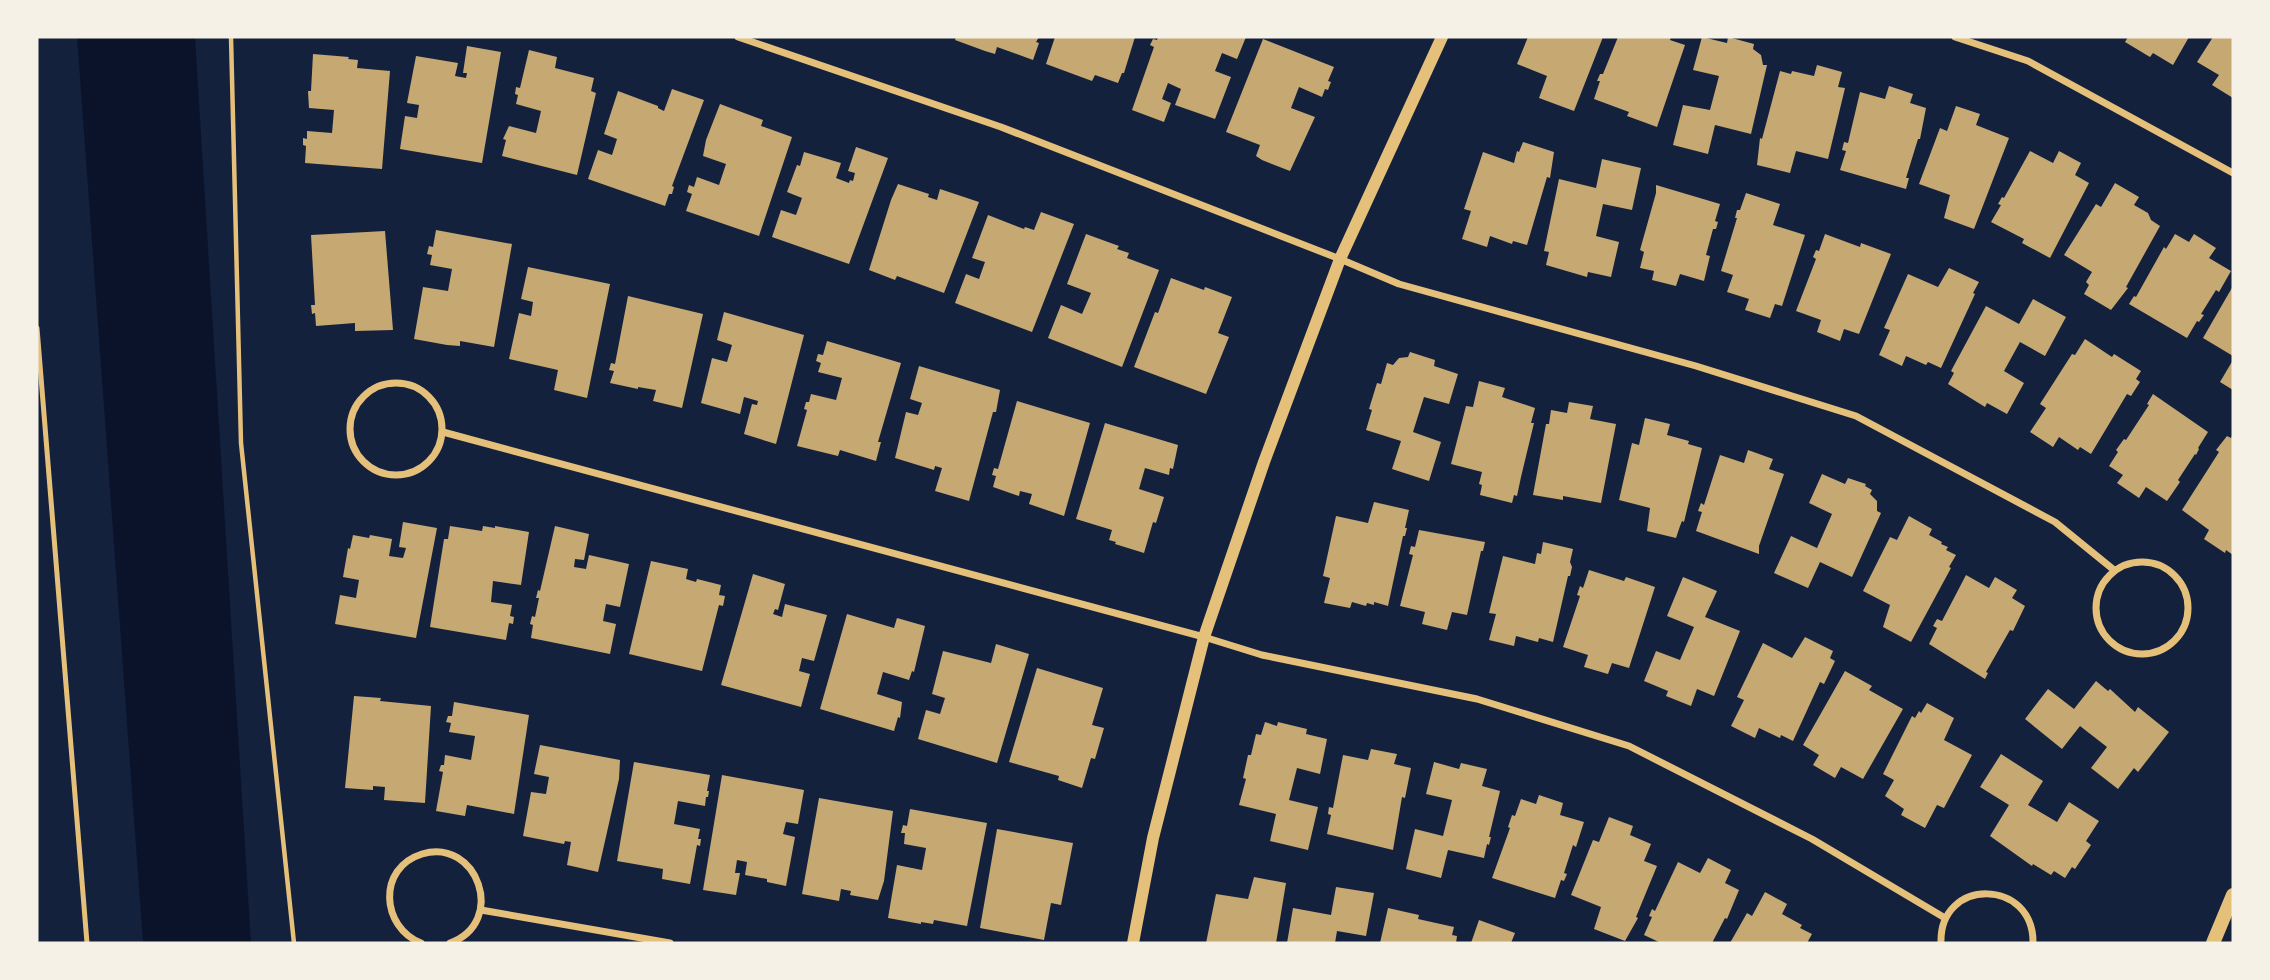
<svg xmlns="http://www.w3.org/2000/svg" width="2270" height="980" font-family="'Varela Round',sans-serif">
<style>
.water{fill:#0b132b}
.building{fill:#c6a872}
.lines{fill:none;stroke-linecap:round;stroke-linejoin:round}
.path{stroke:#e5c07b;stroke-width:4.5}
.service{stroke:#e5c07b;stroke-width:5}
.minor{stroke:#e5c07b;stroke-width:7}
.tertiary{stroke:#e5c07b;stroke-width:12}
.secondary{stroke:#e5c07b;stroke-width:14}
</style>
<rect width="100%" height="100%" fill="#14213d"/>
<polygon class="water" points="77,37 195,37 251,943 143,943"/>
<g class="building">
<polygon points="956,37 1039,37 1036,42 1039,43 1033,60 997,47 995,54 985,51 955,40"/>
<polygon points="1055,37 1135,37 1124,73 1122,73 1118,83 1095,75 1092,81 1046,64"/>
<polygon points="1158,37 1246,37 1237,59 1222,53 1215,71 1231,77 1215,119 1175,105 1181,89 1168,83 1162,99 1171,103 1164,122 1132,110 1154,47 1150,45 1153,39 1157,40"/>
<polygon points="1528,37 1603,37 1574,111 1539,98 1547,76 1517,64"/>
<polygon points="1618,37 1671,37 1670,40 1685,45 1657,127 1627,116 1629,112 1594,99 1600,81 1597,81 1600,74 1603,74"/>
<polygon points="1702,37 1727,43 1728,37 1754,44 1753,49 1761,55 1763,65 1767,65 1751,134 1715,125 1708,154 1673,145 1683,105 1710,110 1719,76 1693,70"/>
<polygon points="2128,37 2189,37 2173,65 2153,53 2150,57 2125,42"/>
<polygon points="2213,37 2233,37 2233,98 2212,85 2219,75 2197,62"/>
<polygon points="1263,39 1334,67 1328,81 1331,82 1328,90 1325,89 1322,97 1299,87 1291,108 1315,117 1290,171 1262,160 1256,156 1260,145 1226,132"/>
<polygon points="467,46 501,52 482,163 400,149 405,116 417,118 419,105 407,103 416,56 458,63 455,76 466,78 467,73 463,73"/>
<polygon points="529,50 557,57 555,68 594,78 591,91 596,93 577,175 502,156 506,140 503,139 509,126 536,133 541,111 516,104 518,95 515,94 516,87 520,88"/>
<polygon points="313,54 349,57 348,59 358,60 357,68 390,71 382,169 305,163 306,146 303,145 303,138 307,139 307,131 332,133 334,110 309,108 308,91 311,91"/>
<polygon points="1817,65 1842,72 1838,87 1845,88 1828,159 1796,151 1790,173 1757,165 1760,138 1762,139 1780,71 1791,74 1792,71 1814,76"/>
<polygon points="1889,86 1913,94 1910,103 1926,108 1920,139 1918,139 1906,178 1909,178 1906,189 1840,170 1846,151 1842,150 1844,142 1848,143 1860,92 1885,99"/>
<polygon points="672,89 704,100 672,186 674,187 672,194 669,194 665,206 588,179 598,150 612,155 617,139 604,134 618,91 658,106 658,108 664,111"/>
<polygon points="720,104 763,120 761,126 792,137 759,236 686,211 692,194 687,192 689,185 694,187 697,177 719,185 726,164 703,156 706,140"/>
<polygon points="1956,106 1980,114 1976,125 2009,138 1974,229 1944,218 1950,195 1919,184 1940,128 1947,131"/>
<polygon points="1523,142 1554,152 1550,178 1547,177 1527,245 1513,241 1512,244 1490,236 1487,247 1462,239 1471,211 1464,209 1483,152 1514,163 1517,151 1519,152"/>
<polygon points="856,147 888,158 849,264 772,237 781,210 796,215 802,198 787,192 797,165 800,166 804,152 841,163 836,178 849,183 850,180 853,181 855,173 848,171"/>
<polygon points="2030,151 2053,163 2059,151 2081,163 2075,175 2089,183 2050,258 2022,243 2024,239 1991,222 2001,205 1998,204 2002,197 2004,198"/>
<polygon points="1602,159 1641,168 1632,210 1603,204 1596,236 1619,242 1611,277 1588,272 1587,277 1546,265 1549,252 1544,251 1559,179 1596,188"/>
<polygon points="2115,183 2139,197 2134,205 2148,213 2151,220 2160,226 2126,287 2128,288 2111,310 2084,294 2089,285 2086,282 2092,272 2064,255 2096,204 2101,207"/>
<polygon points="898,184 929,194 928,197 937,200 940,189 979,202 944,293 897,276 895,280 869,270 891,200"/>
<polygon points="1656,185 1720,204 1715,221 1718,222 1716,229 1713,229 1706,255 1710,256 1704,281 1680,274 1676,286 1652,280 1654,271 1640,268 1644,252 1640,250 1656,193"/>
<polygon points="1746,193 1780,204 1773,225 1805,235 1782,306 1775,304 1770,318 1745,310 1749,299 1727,292 1733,275 1721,271 1737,218 1735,218 1737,210 1740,210"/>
<polygon points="1041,212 1074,224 1032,332 955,303 966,274 979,279 985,262 972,258 988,215 1024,229 1025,227 1034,230"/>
<polygon points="436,230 512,244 494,347 460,341 460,346 447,345 414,339 423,287 448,291 452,269 430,265 432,255 427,254 429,246 433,247"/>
<polygon points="385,231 393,330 355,331 355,323 316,326 315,313 312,314 311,305 315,305 311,235"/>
<polygon points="1086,234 1119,246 1117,249 1129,253 1127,258 1159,270 1122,367 1048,338 1061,305 1082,314 1091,293 1067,284"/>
<polygon points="1825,234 1860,247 1861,243 1891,254 1859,334 1844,329 1840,341 1817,332 1821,320 1796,311 1816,259 1813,257 1816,250 1819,251"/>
<polygon points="2175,234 2189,242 2194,234 2216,248 2209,258 2231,271 2219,292 2216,290 2201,314 2204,315 2199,322 2197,321 2187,338 2129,304 2134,296 2136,297 2164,247 2166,249"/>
<polygon points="528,267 610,284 587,398 554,390 558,370 509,359 519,313 531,316 533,302 521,299"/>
<polygon points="1949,268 1979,282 1973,293 1975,294 1941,368 1928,362 1926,365 1906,356 1902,366 1879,355 1890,330 1884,328 1908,274 1938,287"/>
<polygon points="1171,278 1204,290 1205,287 1232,297 1218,333 1229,337 1206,394 1134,367 1155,312 1158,313"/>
<polygon points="2233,286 2233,356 2203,338"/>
<polygon points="628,296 703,314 682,408 653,401 656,390 638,387 638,389 610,383 614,371 609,370 611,363 615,364"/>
<polygon points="2033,299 2066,317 2045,356 2020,342 2004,371 2024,383 2007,414 1987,403 1985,407 1948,384 1954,373 1951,371 1986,306 2019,324"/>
<polygon points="724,312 804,335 776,444 744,434 752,404 757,405 758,401 744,397 740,414 701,403 712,358 727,362 732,345 717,340"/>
<polygon points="2085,339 2112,357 2114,354 2141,371 2136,379 2140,382 2131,396 2127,394 2091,454 2080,447 2078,450 2059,437 2053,447 2030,432 2046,408 2040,404 2072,354 2075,355"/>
<polygon points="827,341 901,363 878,442 881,442 876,461 840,450 838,456 797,446 807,410 804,409 806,402 809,402 811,394 836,400 842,378 818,372 821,363 816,361 818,354 823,355"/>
<polygon points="1410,352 1435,360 1434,366 1458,374 1449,404 1424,397 1413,432 1441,442 1429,481 1392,469 1401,441 1366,430 1372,410 1369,409 1377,383 1381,384 1387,363 1393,365 1399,358 1408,357"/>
<polygon points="2233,360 2233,390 2220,382"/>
<polygon points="919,366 1000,390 996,412 993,412 969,501 935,491 942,468 935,466 934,470 895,458 906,412 918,415 922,403 910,399"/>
<polygon points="1479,381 1505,388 1502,397 1535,408 1531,423 1534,423 1521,477 1517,496 1514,495 1512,503 1480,495 1482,485 1479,484 1482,472 1451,464 1466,406 1473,407"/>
<polygon points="2153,394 2208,432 2198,448 2199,449 2196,455 2195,454 2178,480 2180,482 2167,501 2146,487 2139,498 2117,483 2123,475 2109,466 2118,452 2116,450 2124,439 2126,440 2149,405 2147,404"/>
<polygon points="1017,401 1090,423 1064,516 1029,504 1032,494 1020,491 1019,496 993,487 996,476 992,475 994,468 998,469"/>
<polygon points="1569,402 1593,406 1590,419 1616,424 1601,503 1563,496 1563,500 1533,495 1546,424 1549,424 1551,410 1567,413"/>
<polygon points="1645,418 1670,424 1667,435 1689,441 1688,444 1702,448 1684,522 1682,521 1680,526 1676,538 1647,531 1650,508 1619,500 1632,443 1639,445"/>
<polygon points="1105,423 1178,445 1173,469 1170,468 1169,475 1145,468 1139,489 1164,497 1156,523 1153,522 1144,553 1115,544 1116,542 1109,540 1112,530 1076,519"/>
<polygon points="2233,434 2233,555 2226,550 2225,553 2204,539 2209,530 2182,510 2219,452 2216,450 2227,436 2231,438"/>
<polygon points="1748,450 1773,459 1769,469 1784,474 1759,546 1759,554 1696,531 1702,512 1698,511 1701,503 1704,505 1720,455 1744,463"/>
<polygon points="1822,474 1845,484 1848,478 1866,484 1865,486 1872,490 1870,494 1877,501 1877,511 1881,513 1852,577 1820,562 1808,588 1774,573 1791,536 1817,548 1832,514 1809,503"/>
<polygon points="1374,502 1409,510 1405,528 1407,528 1405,536 1403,536 1388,606 1374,602 1374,605 1367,603 1366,606 1352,602 1350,608 1324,603 1330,578 1323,576 1336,516 1368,523"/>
<polygon points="1909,516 1932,529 1929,535 1942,542 1941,544 1948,547 1946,550 1956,555 1949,567 1951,568 1911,642 1883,627 1890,605 1863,591 1890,537 1897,540"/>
<polygon points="403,522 437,528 416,638 335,624 340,595 356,598 359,580 343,577 348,548 350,549 353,535 369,538 370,535 392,539 389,556 403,558 406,548 399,547"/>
<polygon points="450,526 482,531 483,526 495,528 495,526 529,532 521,585 493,581 491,602 512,605 510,616 514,617 513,624 509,623 506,640 430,627 444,539 448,539"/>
<polygon points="555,526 589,534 584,560 575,559 574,567 586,569 589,555 629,564 620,607 606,604 603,621 616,624 610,654 531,638 533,625 530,624 532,616 535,617 539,598 536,598 538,590 540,591"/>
<polygon points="1419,530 1485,542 1483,551 1481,551 1467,615 1452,612 1447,630 1422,624 1425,612 1400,606 1413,555 1409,554 1411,546 1415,547"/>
<polygon points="1543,542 1573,549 1570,562 1572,567 1570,576 1568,576 1553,642 1539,638 1538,642 1516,636 1514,646 1489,640 1496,614 1489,613 1503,556 1535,564 1537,553 1541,554"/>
<polygon points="651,561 688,569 686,579 696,582 697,579 721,585 719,595 725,596 723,606 719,605 702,671 629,654"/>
<polygon points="1589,570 1624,581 1626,577 1655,587 1629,668 1612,663 1608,674 1584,667 1588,655 1563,647 1580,596 1577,595 1580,586 1583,588"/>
<polygon points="753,574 785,584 778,610 775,609 773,614 782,617 785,604 827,615 814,661 802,658 799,671 810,674 801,707 721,685"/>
<polygon points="1966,575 1989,588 1995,577 2017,590 2012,598 2025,606 2013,631 2010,630 1986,672 1988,673 1985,679 1929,644 1937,628 1933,626 1937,619 1942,621"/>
<polygon points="1683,577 1717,591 1705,617 1740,631 1714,696 1697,689 1691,706 1666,696 1668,691 1644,681 1656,651 1680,660 1694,627 1667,616"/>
<polygon points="847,614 894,628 897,618 925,626 914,672 912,671 909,680 883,672 877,694 902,702 900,718 898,717 894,731 820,709"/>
<polygon points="1805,637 1833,651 1830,658 1835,661 1824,684 1820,682 1793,741 1781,735 1780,738 1759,728 1755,738 1731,726 1744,700 1737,697 1763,643 1792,658"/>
<polygon points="996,644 1029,654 997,763 918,739 926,710 940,714 945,698 932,694 943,651 991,663"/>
<polygon points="1037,668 1103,688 1092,725 1104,728 1095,759 1091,758 1082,788 1058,780 1059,776 1009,762"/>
<polygon points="1845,671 1872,686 1869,690 1903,709 1863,779 1841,767 1835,778 1813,765 1819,755 1803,745"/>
<polygon points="2096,681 2108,691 2110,689 2135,712 2138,707 2169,732 2138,772 2134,768 2118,789 2091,768 2107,747 2080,726 2062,749 2025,719 2048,689 2074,709"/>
<polygon points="354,696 381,698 380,701 431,706 425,803 384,800 385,787 373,786 373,790 345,788"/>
<polygon points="454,702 529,715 514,814 467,805 465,816 436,811 443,772 439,771 441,765 444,765 445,755 471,760 475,736 449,732 451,723 446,722 448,716 452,716"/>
<polygon points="1927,703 1954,718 1944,740 1972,755 1944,808 1937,805 1925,828 1901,815 1904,809 1885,796 1894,780 1883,774 1912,716 1915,718 1919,711 1921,713"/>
<polygon points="1265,722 1277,726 1278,722 1307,729 1306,734 1327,739 1320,774 1297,768 1289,800 1318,807 1308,850 1270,841 1276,814 1239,805 1246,779 1243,778 1248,755 1251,755 1256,734 1261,735"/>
<polygon points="540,745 620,760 619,779 598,872 567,865 571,842 565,841 564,844 523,836 531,792 546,794 549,777 534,774"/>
<polygon points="1371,749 1397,754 1394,764 1411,768 1405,798 1402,797 1393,850 1327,834 1331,815 1328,814 1329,807 1333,808 1343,755 1368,760"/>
<polygon points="2001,754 2043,781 2028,805 2057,822 2069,802 2099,821 2086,841 2091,845 2075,869 2072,867 2065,878 2054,871 2051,875 2033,864 2032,866 1990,836 2009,805 1980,787"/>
<polygon points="634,762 710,775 707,791 709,791 708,797 706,797 705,806 678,801 674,824 700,829 698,839 701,839 700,846 697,845 690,884 662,879 663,869 617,861"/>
<polygon points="1434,762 1459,769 1461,763 1487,769 1482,786 1500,791 1489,837 1491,837 1489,845 1487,844 1484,858 1448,850 1441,878 1406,869 1415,829 1443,836 1452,800 1426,794"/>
<polygon points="722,775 804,790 798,824 786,822 783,834 795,837 786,886 767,882 767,879 745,875 747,862 737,860 735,873 740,873 736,895 703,890"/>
<polygon points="1539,795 1563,803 1560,815 1584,822 1576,847 1573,845 1564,873 1567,874 1564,881 1561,880 1555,898 1492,878 1510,828 1508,827 1512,815 1515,816 1521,799 1536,804"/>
<polygon points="819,798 893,811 884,881 878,900 850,895 851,891 841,889 839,901 802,894"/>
<polygon points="910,809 987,823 967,926 934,920 933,924 921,922 921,924 888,918 897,865 922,870 926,848 904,844 905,833 901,833 903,825 907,826"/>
<polygon points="1609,817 1633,826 1630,835 1651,844 1644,861 1657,866 1636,917 1638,918 1625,941 1594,929 1601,907 1571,895 1593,840 1599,842"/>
<polygon points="997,829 1073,843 1061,905 1051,903 1044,940 980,928"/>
<polygon points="1708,858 1731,870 1725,883 1739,890 1727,919 1725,918 1712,943 1661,943 1644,935 1652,917 1649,916 1652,909 1655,911 1678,862 1700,873"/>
<polygon points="1254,877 1286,883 1276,943 1206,943 1216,894 1248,899"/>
<polygon points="1336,887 1374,893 1366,936 1337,931 1335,943 1287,943 1293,908 1331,915"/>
<polygon points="1765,892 1787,904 1782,914 1802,925 1800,928 1812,934 1807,943 1730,943 1747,913 1752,916"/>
<polygon points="1388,908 1419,915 1418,919 1454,927 1452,935 1457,936 1456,943 1380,943"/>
<polygon points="1479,920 1515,933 1511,943 1471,943"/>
</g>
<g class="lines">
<polyline class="path" points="231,37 241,443 294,943"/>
<polyline class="service" points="37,328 87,943"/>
<g class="minor">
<polyline points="738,37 1001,127 1340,259 1399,284 1696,366 1856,416 2055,522 2114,570"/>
<polyline points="1955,37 2028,61 2233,173"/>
<circle cx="396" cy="429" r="46"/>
<polyline points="443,432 1204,637 1262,655 1477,699 1629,746 1812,839 1945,918"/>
<circle cx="2142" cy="608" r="46"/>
<polyline points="481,910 670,943"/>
<path d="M421 943C381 927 377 868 422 854 477 837 508 922 450 943"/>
<path d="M1941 943C1939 877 2034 878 2033 943"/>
</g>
<polyline class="tertiary" points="1133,943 1153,838 1204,637 1264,462 1340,259 1442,37"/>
<polyline class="secondary" points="2213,943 2233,895"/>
</g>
<rect width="2270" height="980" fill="none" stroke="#f6f1e7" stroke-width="77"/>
</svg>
